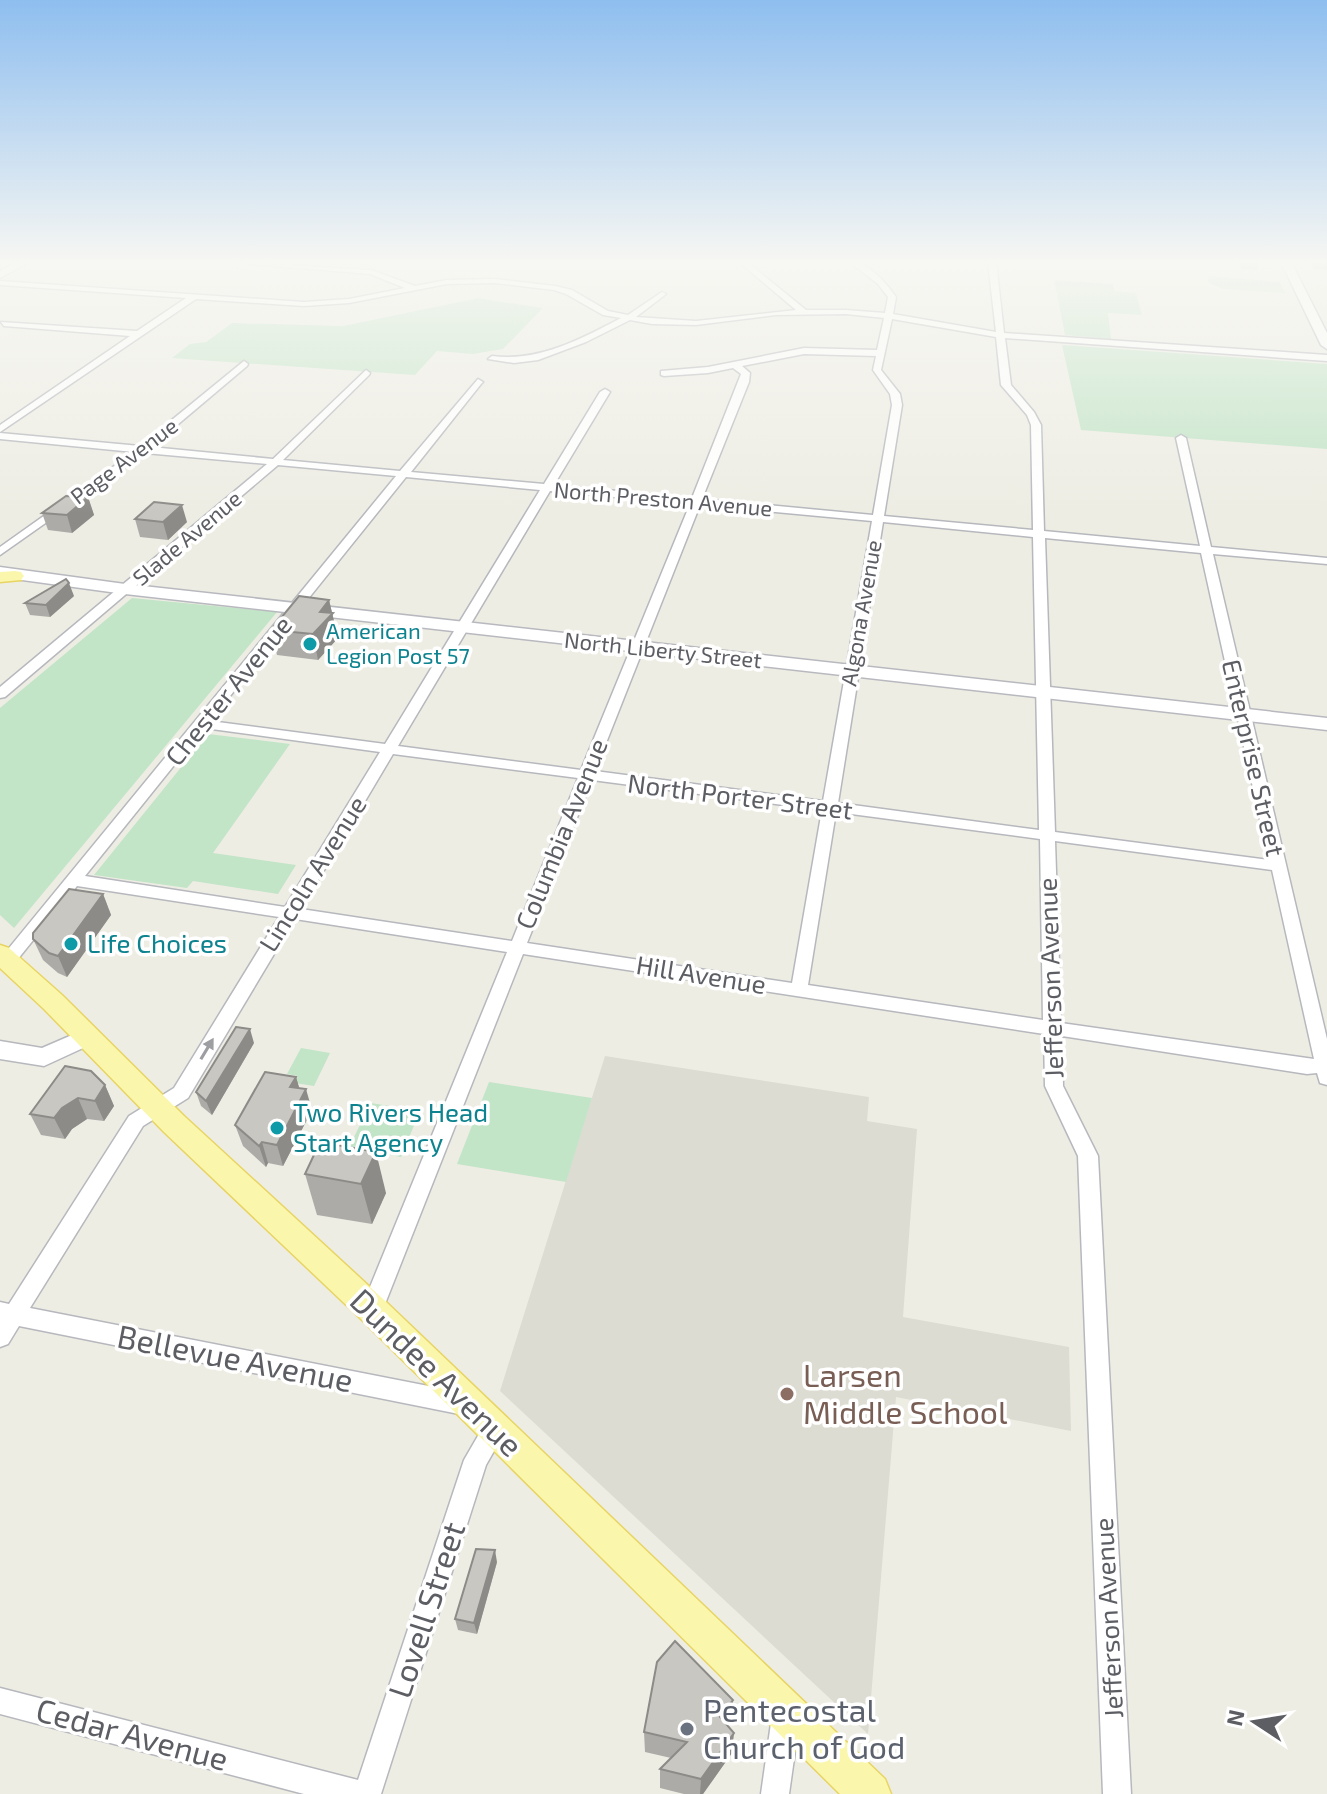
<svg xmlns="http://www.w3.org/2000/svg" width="1327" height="1794" font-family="'Exo 2',sans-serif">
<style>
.education{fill:#dddcd2}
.green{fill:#c2e4c7}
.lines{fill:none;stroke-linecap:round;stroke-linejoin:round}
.minor-casing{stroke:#b6b8bd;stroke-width:3}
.tertiary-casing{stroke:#b6b8bd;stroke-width:3}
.secondary-casing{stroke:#b8b9bf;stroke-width:3}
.primary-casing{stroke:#e8d463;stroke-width:3}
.minor{fill:#fff;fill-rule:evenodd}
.tertiary{fill:#fff;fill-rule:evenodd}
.secondary{fill:#fff;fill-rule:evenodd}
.primary{fill:#faf7ad;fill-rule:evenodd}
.wall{fill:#adaba7}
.shaded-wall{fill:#8d8b88}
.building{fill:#c9c7c2;stroke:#8d8b88;stroke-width:2}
.oneway{fill:#9d9ea2}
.culture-dot{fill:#0f9aa8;stroke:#fff;stroke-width:3}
.education-dot{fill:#8d6e63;stroke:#fff;stroke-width:3}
.worship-dot{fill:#6b7280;stroke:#fff;stroke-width:3}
.labels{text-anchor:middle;stroke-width:7;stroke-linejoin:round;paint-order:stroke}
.far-street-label{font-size:22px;fill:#5c5e64;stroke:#fff}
.far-culture-label{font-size:22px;fill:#0d838f;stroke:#fff;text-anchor:start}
.street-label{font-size:26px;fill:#5c5e64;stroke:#fff}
.culture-label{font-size:26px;fill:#0d838f;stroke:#fff;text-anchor:start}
.near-street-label{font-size:32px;fill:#5c5e64;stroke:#fff}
.near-education-label{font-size:32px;fill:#785e54;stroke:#fff;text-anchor:start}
.near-worship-label{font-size:32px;fill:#5b616d;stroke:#fff;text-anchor:start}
</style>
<rect width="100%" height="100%" fill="#eeede4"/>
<polygon class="education" points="605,1056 869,1097 867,1121 917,1129 903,1317 1069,1347 1071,1431 896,1397 868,1734 500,1391"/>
<g class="green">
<polygon points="1207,276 1280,282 1285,293 1222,289 1209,283"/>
<polygon points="1054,280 1113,284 1114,291 1136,293 1142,315 1108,313 1111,339 1065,335"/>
<polygon points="478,298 543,308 503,349 473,354 437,351 415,375 172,358 190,344 206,342 232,323 343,326"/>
<polygon points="1062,345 1327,364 1327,449 1081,430"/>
<polygon points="132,598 277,612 14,928 0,915 0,708"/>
<polygon points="208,734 290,744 213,853 296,865 278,894 193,881 187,888 94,875"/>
<polygon points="301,1048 330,1053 314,1086 295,1083 298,1076 287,1074"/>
<polygon points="489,1082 592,1098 566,1182 457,1164"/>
<polygon points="371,1103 420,1111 401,1157 349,1147"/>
</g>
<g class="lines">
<defs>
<g id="minor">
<path d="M227 262 371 270 415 286 447 280 495 279 555 286 572 290 608 311 628 315 662 292 666 294 636 317 696 321 796 310 739 262H747L806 310H846L885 313 888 297 878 284 850 262C869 262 886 283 896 297L893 314 996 332 988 262H996L1004 333 1327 355V361L1005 338 1011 385 1034 412 1041 425 1044 531 1200 546 1176 438 1181 435 1186 438 1211 547 1327 558V564L1213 554 1327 1039V1085L1320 1083 1317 1073 1307 1074 1062 1036 1063 1086 1098 1156 1131 1794H1103L1078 1156 1045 1086 1044 1034 523 954 383 1309 380 1316 372 1319 364 1316 361 1309 507 952 295 919 188 1098 143 1126 30 1308 464 1393 472 1396 475 1404 472 1412 464 1415 19 1326 8 1344 0 1347V1302L9 1304 129 1116 174 1088 279 917 77 886 13 965H1L0 959 396 476 278 465 5 697 0 698V687L267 464 145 453 0 555V547L134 452 0 439V433L140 446 244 361 248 364 247 366 151 447 273 459 366 370 370 373 369 375 283 460 400 471 478 379 483 382 481 384 411 472 544 484 600 392 605 389 610 392 554 485 692 498 741 374 733 368 708 373 664 376 661 375V371L708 367 804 348 877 350 884 318 846 314 776 315 696 325 652 324 630 320 586 342 538 360 514 363 488 359 492 356C539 362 581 339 621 318L603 315 566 294 554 290 495 283 447 284 349 303 304 306 196 299 0 432V425L130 336 4 326 1 322 137 331 186 298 0 285V281L304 302 349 299 405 288 370 274ZM892 319 996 337 1001 385 1027 415 1031 425 1033 530 884 516 902 405 900 394 881 370ZM804 354 876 356 873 370 890 394 892 405 873 515 702 499 749 382 750 373 742 366ZM406 477 540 490 385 744 210 721ZM550 491 690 504 581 770 398 746ZM700 505 872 521 823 801 595 771ZM883 522 1033 537 1039 830 838 803ZM1045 538 1201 553 1269 860 1055 832ZM204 728 380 752 285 907 85 876ZM393 754 578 778 512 941 301 909ZM592 780 822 810 792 983 527 943ZM836 812 1040 839 1043 1020 808 985ZM1055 841 1272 870 1314 1059 1061 1023Z"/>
<polygon points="494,1419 502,1422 506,1430 486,1465 381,1794 304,1794 0,1714 0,1688 358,1780 464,1460 486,1422"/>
<polygon points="786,1702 796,1706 800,1716 789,1794 761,1794 772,1716 776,1706"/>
</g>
<g id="tertiary">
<polygon points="17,262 29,262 0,278 0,271"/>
<polygon points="86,1029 94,1031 97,1037 94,1043 44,1066 0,1059 0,1041 42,1048"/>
</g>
<g id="secondary">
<polygon points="1281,262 1291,262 1327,333 1327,349 1321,345"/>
<polygon points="0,567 125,584 1327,718 1327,730 125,594 0,577"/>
</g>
<g id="primary">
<polygon points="15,571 21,572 24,576 21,580 0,582 0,572"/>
<polygon points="0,945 9,948 62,995 184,1116 383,1299 885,1779 891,1794 840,1794 361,1319 164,1132 44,1009 0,968"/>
</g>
</defs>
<use href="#minor" class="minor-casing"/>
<use href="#tertiary" class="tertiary-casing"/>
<use href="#secondary" class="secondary-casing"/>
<use href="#primary" class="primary-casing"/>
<use href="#minor" class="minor"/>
<use href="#tertiary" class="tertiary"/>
<use href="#secondary" class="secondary"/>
<use href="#primary" class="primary"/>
</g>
<g class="wall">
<polygon points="1238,262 1260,262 1257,270 1241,269"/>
<polygon points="1310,262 1327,262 1327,270 1314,269"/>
<polygon points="88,497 94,515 72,533 48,530 42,513"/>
<polygon points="135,519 187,522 168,540 140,537"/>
<polygon points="74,596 50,617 30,615 25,603"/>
<polygon points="329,600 338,638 318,660 277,655 271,630"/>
<polygon points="103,894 111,915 67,977 58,973 43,960 33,939"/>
<polygon points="254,1043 212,1115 201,1106 196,1092"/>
<polygon points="296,1077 299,1088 312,1110 283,1166 268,1163 266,1167 243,1146 235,1125"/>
<polygon points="105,1085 114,1106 104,1121 87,1119 72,1129 65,1139 41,1135 30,1114"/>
<polygon points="320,1142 386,1193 372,1224 317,1215 305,1174"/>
<polygon points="497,1562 477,1634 458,1630 455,1619"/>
<polygon points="731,1721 727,1726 732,1753 703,1794 684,1794 660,1788 660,1769 671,1758 645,1752 644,1732"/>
</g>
<g class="shaded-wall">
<polygon points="88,497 94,515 72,533 67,515"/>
<polygon points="182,505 187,522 168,540 163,522"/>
<polygon points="69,583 74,596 50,617 46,605"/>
<polygon points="329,600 338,638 318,660 313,634 320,612"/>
<polygon points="103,894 111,915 67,977 58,956"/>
<polygon points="250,1029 254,1043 212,1115 206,1101"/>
<polygon points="296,1077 302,1097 306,1089 312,1110 283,1166 277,1145 290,1087"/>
<polygon points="105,1085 114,1106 104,1121 95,1101"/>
<polygon points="78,1098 87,1119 72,1129 65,1139 54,1118 62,1108"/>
<polygon points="262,1142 268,1163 266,1167 259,1146"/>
<polygon points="376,1152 386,1193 372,1224 361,1184"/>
<polygon points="495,1550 497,1562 477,1634 474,1623"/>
<polygon points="733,1700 731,1721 718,1738 720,1717"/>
<polygon points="734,1733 732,1753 703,1794 700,1794 701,1779"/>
</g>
<g class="building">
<polygon points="66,496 88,497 67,515 42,513"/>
<polygon points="154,502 182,505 163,522 135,519"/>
<polygon points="66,579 69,583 46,605 25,603"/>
<polygon points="299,596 329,600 320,612 333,613 313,634 271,630"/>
<polygon points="69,889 103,894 58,956 49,953 33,939 33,933"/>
<polygon points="236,1027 250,1029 206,1101 196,1092"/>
<polygon points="65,1066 91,1071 105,1085 95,1101 78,1098 62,1108 54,1118 30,1114"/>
<polygon points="265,1072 296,1077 290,1087 306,1089 277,1145 262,1142 259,1146 235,1125"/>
<polygon points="320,1142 376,1152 361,1184 305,1174"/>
<polygon points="476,1549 495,1550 474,1623 455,1619"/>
<polygon points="675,1641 733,1700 720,1717 734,1733 701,1779 660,1769 687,1742 644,1732 657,1662"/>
</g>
<defs><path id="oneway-solid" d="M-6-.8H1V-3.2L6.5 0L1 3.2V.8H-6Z" transform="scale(2)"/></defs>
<use class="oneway" href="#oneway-solid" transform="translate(207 1049) rotate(-59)"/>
<linearGradient id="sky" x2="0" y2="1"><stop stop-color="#8ebeef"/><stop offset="0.51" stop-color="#f7f7f3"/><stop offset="1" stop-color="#f7f7f3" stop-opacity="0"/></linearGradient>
<rect width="1327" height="513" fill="url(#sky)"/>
<g class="culture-dot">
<circle cx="310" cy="644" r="8"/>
<circle cx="71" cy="944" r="8"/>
<circle cx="277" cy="1128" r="8"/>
</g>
<circle class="education-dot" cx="787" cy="1394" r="8"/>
<circle class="worship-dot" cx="687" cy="1729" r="8"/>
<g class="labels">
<g class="far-street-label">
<text transform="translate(124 461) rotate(-37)" y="8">Page Avenue</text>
<text transform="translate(663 499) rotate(5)" y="8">North Preston Avenue</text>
<text transform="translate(187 538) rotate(-40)" y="8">Slade Avenue</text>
<text transform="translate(861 613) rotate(-80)" y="8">Algona Avenue</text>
<text transform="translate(663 650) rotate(6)" y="8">North Liberty Street</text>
</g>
<g class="far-culture-label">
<text x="326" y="639">American<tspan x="326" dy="25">Legion Post 57</tspan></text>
</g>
<g class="street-label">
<text transform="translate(229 691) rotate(-51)" y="9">Chester Avenue</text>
<text transform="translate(1253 758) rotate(77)" y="9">Enterprise Street</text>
<text transform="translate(740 797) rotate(7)" y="9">North Porter Street</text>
<text transform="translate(562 834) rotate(-68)" y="9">Columbia Avenue</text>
<text transform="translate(313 874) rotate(-58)" y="9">Lincoln Avenue</text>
<text transform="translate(701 975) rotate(9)" y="9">Hill Avenue</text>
<text transform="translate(1051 978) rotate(-92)" y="9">Jefferson Avenue</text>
<text transform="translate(1109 1618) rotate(-93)" y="9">Jefferson Avenue</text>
</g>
<g class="culture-label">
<text x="87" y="953">Life Choices</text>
<text x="293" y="1122">Two Rivers Head<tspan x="293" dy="30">Start Agency</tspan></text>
</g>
<g class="near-street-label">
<text transform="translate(235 1359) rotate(11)" y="11">Bellevue Avenue</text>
<text transform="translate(436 1373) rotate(44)" y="11">Dundee Avenue</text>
<text transform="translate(427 1610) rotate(-72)" y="11">Lovell Street</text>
<text transform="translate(132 1735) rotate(15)" y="11">Cedar Avenue</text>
</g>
<g class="near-education-label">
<text x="803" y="1387">Larsen<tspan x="803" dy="37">Middle School</tspan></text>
</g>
<g class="near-worship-label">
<text x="703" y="1722">Pentecostal<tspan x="703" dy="37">Church of God</tspan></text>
</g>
</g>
<g transform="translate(1255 1722) rotate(282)" stroke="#ffffff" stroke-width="6" paint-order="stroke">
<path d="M0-6L14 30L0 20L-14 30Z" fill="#5c5e64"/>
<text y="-12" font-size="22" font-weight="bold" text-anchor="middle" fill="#5c5e64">N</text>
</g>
</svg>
